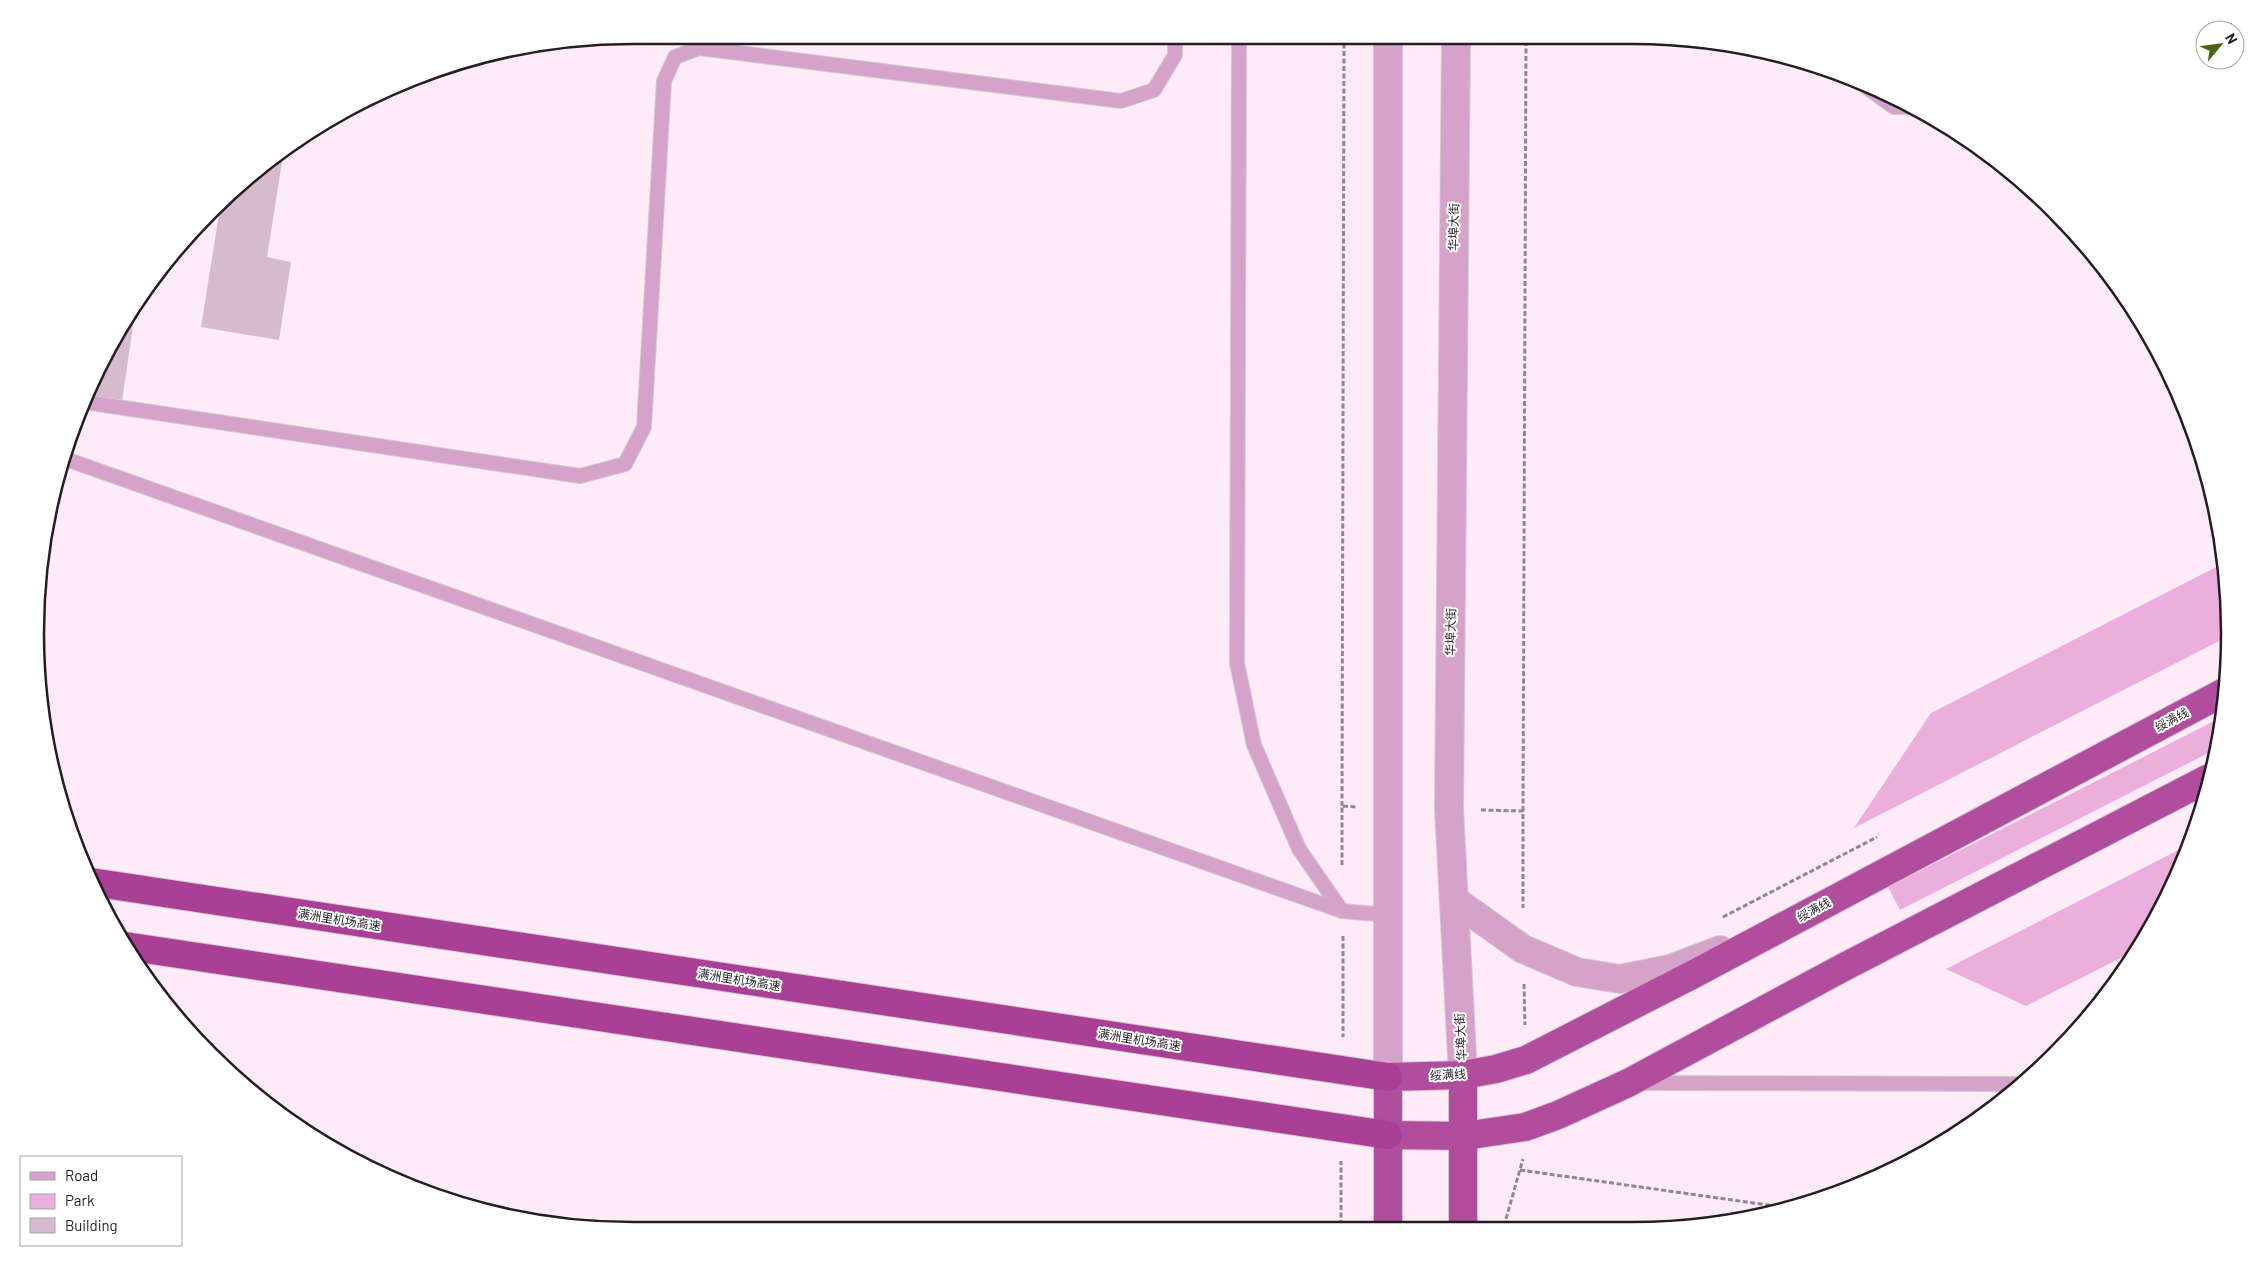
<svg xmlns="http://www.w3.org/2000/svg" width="2265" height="1266" font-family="Barlow,'Noto Sans SC',sans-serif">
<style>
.green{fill:#ecaedd}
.building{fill:#d6bace}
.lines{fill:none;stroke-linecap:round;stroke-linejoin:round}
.service-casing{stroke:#d6c7d2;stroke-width:16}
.tertiary-casing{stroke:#d6c7d2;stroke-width:30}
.trunk-casing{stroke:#d6c7d2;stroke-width:30}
.motorway-casing{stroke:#d6c7d2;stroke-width:30}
.path{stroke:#93858f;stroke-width:3;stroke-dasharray:5 2.5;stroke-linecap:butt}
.service{stroke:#d5a3c9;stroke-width:14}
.tertiary{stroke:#d5a3c9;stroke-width:28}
.trunk{stroke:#b04e9d;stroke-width:28}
.motorway{stroke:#aa3f96;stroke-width:28}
.labels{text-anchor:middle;stroke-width:4;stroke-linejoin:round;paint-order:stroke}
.street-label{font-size:12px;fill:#261c23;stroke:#fff}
.rim{fill:none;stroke:#261c23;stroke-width:2.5}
</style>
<rect width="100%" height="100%" fill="#fdecf8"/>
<g class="green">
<polygon points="2224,563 2229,594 2227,637 1854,828 1931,713"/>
<polygon points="2224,716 2216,749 1900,910 1888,887"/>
<polygon points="2190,844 2150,932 2136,950 2026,1006 1946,969"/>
</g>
<g class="building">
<polygon points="284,149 267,257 291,262 279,340 201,327 220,208 213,207 269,158"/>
<polygon points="137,299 122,401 86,396 97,369"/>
</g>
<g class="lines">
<defs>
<g id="service">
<polyline points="1239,38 1237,663 1254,745 1299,849 1342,911"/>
<polyline points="1869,89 1894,107 1910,107"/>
<polyline points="84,402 580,476 625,464 644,427 664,81 675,57 699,48 1121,101 1154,90 1175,55 1175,38"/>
<polyline points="63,458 1342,911 1388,915"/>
<polyline points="1639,1083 2020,1084"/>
</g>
<g id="tertiary">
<polyline points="1456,37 1449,809 1463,1075"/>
<polyline points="1454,900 1523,949 1577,972 1620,979 1670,969 1720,950"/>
<polyline points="1388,1077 1388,37"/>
</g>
<g id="trunk">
<polyline points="1388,1135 1464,1136 1525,1127 1558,1115 1628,1083 1846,966 2209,778"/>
<polyline points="1388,1227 1388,1077 1463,1075 1496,1069 1526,1060 1692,975 2226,691"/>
<polyline points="1463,1227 1463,1075"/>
</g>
<g id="motorway">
<polyline points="91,882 1388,1077"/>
<polyline points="125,946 1388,1135"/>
</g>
</defs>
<use href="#service" class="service-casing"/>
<use href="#tertiary" class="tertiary-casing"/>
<use href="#trunk" class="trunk-casing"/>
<use href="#motorway" class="motorway-casing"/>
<g class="path">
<polyline points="1342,806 1344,37"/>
<polyline points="1481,810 1523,811 1523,908"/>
<polyline points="1523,811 1526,37"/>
<polyline points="1342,865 1342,806 1357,807"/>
<polyline points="1723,917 1877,837"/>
<polyline points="1343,936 1343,1037"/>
<polyline points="1524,984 1525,1025"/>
<polyline points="1520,1170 1789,1208"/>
<polyline points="1341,1225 1341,1161"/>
<polyline points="1504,1226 1523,1159"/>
<polyline points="1332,1227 1332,1225 1357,1226"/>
</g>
<use href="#service" class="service"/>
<use href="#tertiary" class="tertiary"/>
<use href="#trunk" class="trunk"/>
<use href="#motorway" class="motorway"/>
</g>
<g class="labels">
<g class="street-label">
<text transform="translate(1454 227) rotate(-89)" y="4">华埠大街</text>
<text transform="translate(1451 632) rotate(-89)" y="4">华埠大街</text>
<text transform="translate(2172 720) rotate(-28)" y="4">绥满线</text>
<text transform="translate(1814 910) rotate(-28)" y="4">绥满线</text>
<text transform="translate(339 920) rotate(9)" y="4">满洲里机场高速</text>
<text transform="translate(739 980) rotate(9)" y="4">满洲里机场高速</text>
<text transform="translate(1461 1037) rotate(-93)" y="4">华埠大街</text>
<text transform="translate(1139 1040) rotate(9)" y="4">满洲里机场高速</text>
<text transform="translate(1448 1075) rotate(-3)" y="4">绥满线</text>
</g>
</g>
<path d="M0 0H2265V1266H0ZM633 44H1632A589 589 0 0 1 2221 633V633A589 589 0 0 1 1632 1222H633A589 589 0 0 1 44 633V633A589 589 0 0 1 633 44Z" fill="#fff" fill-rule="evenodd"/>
<path class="rim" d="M633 44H1632A589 589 0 0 1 2221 633V633A589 589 0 0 1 1632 1222H633A589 589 0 0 1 44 633V633A589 589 0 0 1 633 44Z"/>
<rect x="20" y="1156" width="162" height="90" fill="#ffffff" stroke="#a8a4a7"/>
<rect x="30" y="1172" width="25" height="8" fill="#d5a3c9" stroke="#a8a4a7"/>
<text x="65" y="1181" font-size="15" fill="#261c23">Road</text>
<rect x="30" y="1194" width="25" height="15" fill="#ecaedd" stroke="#a8a4a7"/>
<text x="65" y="1206" font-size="15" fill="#261c23">Park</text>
<rect x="30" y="1218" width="25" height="15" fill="#d6bace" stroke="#a8a4a7"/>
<text x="65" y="1231" font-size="15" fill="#261c23">Building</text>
<g transform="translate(2220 45) rotate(61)"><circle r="24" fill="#ffffff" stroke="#a8a4a7"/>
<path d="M0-4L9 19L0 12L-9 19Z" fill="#4c6514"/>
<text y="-8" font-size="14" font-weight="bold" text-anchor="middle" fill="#261c23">N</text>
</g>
</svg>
